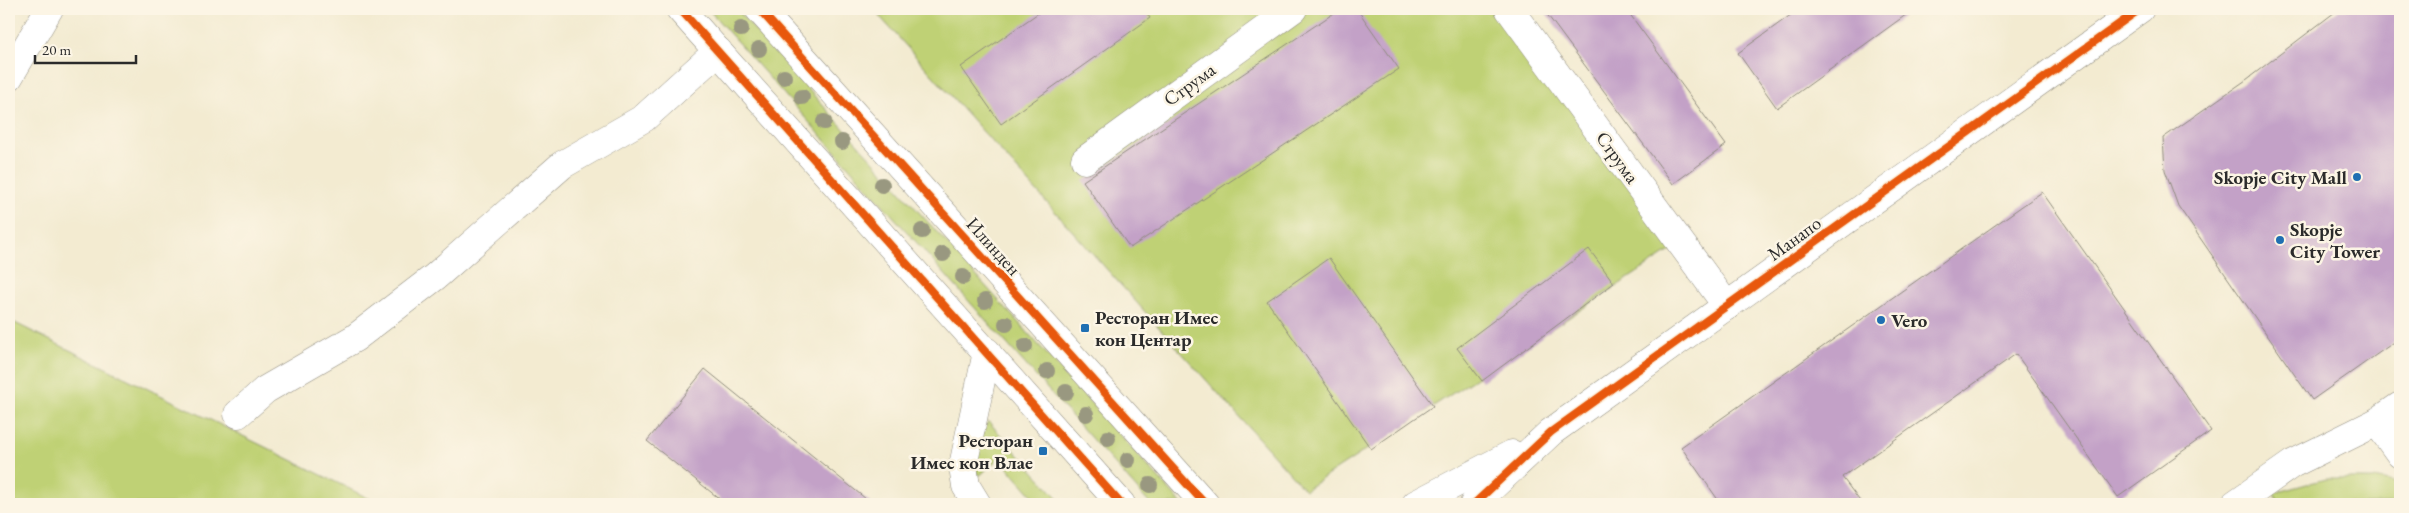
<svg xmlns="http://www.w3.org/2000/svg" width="2409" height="513" font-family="'EB Garamond',serif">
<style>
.green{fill:#bfd174;stroke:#757e50}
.building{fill:#c3a1c7}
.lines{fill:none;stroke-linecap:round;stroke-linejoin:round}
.minor-casing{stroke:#8f8b7e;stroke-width:29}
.minor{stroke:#fff;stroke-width:28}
.cycleway-casing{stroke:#fcf5e5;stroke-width:11}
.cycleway{stroke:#e8590c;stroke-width:8}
.tree{fill:#999880}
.poi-dot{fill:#1f6fb2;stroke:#fcf5e5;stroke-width:2}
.labels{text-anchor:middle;stroke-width:5;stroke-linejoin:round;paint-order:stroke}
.street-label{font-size:19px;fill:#2b2b2b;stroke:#fcf5e5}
.poi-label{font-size:19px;font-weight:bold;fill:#2b2b2b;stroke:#fcf5e5;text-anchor:start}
</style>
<rect width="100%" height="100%" fill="#fcf5e5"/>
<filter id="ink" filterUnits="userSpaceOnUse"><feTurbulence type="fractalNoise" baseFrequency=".02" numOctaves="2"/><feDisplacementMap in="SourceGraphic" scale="10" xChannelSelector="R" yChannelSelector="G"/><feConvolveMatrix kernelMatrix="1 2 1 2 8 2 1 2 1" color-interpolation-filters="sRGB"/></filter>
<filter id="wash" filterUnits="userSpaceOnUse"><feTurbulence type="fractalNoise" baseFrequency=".0096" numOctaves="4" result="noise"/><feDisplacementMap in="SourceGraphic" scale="20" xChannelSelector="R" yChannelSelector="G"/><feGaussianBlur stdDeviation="1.12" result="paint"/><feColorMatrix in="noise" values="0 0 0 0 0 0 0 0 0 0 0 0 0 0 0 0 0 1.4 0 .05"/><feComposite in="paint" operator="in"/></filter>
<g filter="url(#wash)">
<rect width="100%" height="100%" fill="#f3ebd1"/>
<g class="green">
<polygon points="708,9 736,9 1182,504 1150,504"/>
<polygon points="873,9 1509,9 1681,244 1305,490"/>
<polygon points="9,320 380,504 9,504"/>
<path d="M988 421 1063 504H1040L999 458 977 478C975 459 978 438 988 421Z"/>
<polygon points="2325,479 2373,479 2399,484 2400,504 2280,504 2274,493"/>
</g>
<g id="blocks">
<g class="building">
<polygon points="1044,9 1144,9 1150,18 1001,124 961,67"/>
<polygon points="1340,9 1357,9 1399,69 1130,248 1083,181"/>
<polygon points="1543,9 1626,9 1726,145 1673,184"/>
<polygon points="1799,9 1914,9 1777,108 1738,53"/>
<polygon points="2339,9 2400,9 2400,338 2312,400 2178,206 2165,170 2163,138 2246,80"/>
<polygon points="2042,192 2211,431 2118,497 2016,354 1842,477 1862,504 1721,504 1681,447"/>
<polygon points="1589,249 1614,283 1482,381 1457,348"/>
<polygon points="1329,258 1433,406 1371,449 1267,301"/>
<polygon points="705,369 871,503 870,504 726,504 647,441"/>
</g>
</g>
</g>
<g filter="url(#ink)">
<use href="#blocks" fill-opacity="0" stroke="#8f8b7e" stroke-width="1"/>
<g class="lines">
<defs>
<g id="minor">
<polyline points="680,9 1121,504"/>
<polyline points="759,9 1205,504"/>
<polyline points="1509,9 1727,306"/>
<polyline points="9,77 49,9"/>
<polyline points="1085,160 1293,9"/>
<polyline points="238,414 265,390 355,338 436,276 562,165 644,118 718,51"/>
<polyline points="2377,422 2400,454"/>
<polyline points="977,504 966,486 963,466 987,352"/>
<polyline points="1416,504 1512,454"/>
<polyline points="1474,504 1551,432 2140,9"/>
<polyline points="2235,504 2292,464 2377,422 2400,406"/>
</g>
</defs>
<use href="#minor" class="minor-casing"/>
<use href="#minor" class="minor"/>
<defs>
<g id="cycleway">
<polyline points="680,9 1121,504"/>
<polyline points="759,9 1205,504"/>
<polyline points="1474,504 1551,432 2140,9"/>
</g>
</defs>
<use href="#cycleway" class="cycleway-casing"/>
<use href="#cycleway" class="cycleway"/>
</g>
<g class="tree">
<circle cx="741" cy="29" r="8"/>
<circle cx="759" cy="49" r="8"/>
<circle cx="784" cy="77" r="8"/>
<circle cx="802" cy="97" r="8"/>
<circle cx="824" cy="122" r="8"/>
<circle cx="842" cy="142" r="8"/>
<circle cx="882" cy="185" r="8"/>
<circle cx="922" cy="231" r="8"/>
<circle cx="943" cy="254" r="8"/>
<circle cx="963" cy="277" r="8"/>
<circle cx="985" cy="301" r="8"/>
<circle cx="1006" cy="324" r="8"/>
<circle cx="1025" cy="346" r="8"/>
<circle cx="1047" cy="371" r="8"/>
<circle cx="1066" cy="392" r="8"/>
<circle cx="1086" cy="414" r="8"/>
<circle cx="1108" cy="438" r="8"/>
<circle cx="1128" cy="460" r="8"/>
<circle cx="1150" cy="485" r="8"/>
</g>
</g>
<g class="poi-dot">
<circle cx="2357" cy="177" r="5"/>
<circle cx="2280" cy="240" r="5"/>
<circle cx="1881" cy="320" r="5"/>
<rect x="1080" y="323" width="10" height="10" rx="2.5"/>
<rect x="1038" y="446" width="10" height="10" rx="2.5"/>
</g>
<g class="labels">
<g class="street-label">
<text transform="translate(1189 84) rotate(-36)" y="7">Струма</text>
<text transform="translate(1618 157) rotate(54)" y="7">Струма</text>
<text transform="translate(1794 238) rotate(-36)" y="7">Манапо</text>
<text transform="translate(994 246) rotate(48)" y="7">Илинден</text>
</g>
<g class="poi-label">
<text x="2347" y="184" text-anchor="end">Skopje City Mall</text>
<text x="2290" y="236">Skopje<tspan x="2290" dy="22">City Tower</tspan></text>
<text x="1095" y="324">Ресторан Имес<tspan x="1095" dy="22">кон Центар</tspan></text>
<text x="1891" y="327">Vero</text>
<text x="1033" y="447" text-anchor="end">Ресторан<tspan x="1033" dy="22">Имес кон Влае</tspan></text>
</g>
</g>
<rect width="2409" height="513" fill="none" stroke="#fcf5e5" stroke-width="30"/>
<path d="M35 55v8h101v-8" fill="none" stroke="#2b2b2b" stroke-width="2.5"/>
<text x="42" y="55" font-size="15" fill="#2b2b2b" stroke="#fcf5e5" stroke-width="4" paint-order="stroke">20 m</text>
</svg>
